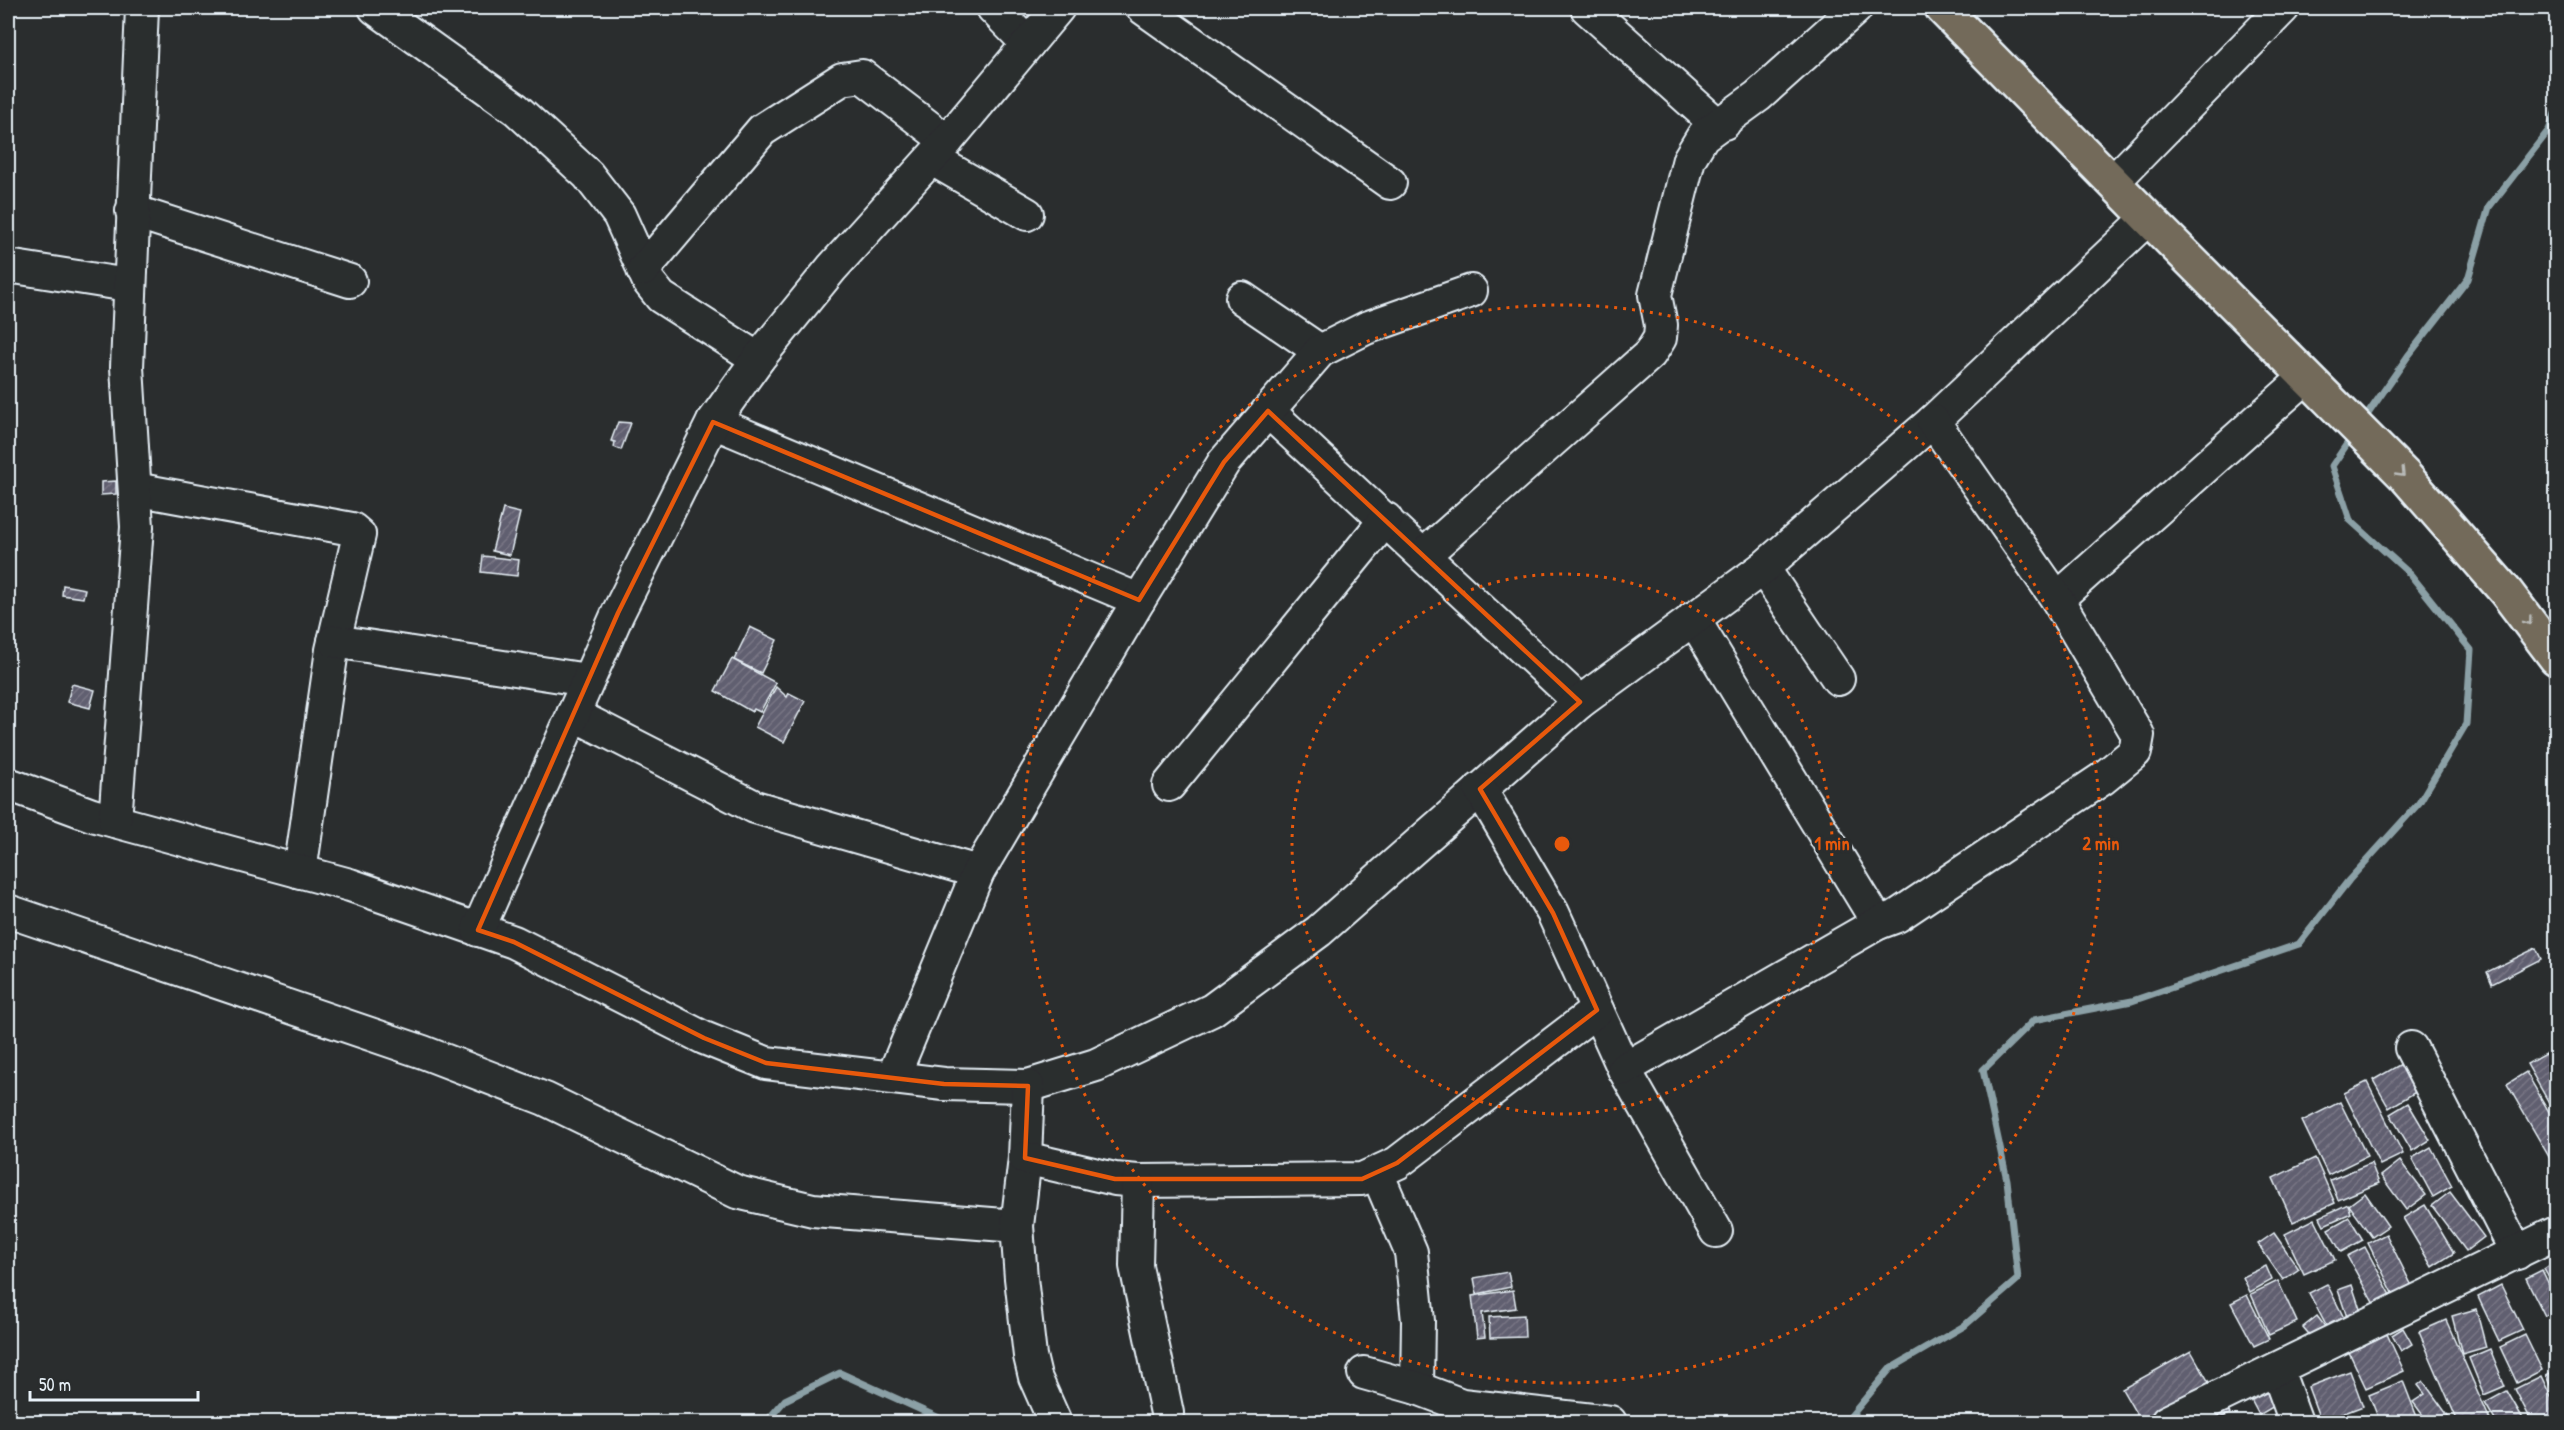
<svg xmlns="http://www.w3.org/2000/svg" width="2564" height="1430" font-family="'Patrick Hand',sans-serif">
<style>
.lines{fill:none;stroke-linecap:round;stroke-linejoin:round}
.stream{stroke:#8ba0a6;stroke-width:7}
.building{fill:url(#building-hatch);stroke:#e8f1f8;stroke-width:1.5}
.minor-casing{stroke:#e8f1f8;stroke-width:36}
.major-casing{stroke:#e8f1f8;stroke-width:38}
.minor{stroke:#2a2d2e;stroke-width:32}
.major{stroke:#736b5a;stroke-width:33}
.oneway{stroke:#b9bbb9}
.marked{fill:none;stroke:#e8590c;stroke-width:4.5;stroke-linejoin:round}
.ring{fill:none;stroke:#e8590c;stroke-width:3;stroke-dasharray:3 6}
.centre{fill:#e8590c;stroke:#2a2d2e;stroke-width:3}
.ring-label{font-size:18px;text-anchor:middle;font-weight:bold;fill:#e8590c;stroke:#2a2d2e;stroke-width:6;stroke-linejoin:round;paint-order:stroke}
</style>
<defs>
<pattern id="building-hatch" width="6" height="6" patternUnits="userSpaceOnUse" patternTransform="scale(1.5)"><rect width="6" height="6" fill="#615e6f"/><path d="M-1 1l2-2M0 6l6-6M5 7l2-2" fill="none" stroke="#787684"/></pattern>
</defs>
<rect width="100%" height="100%" fill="#2a2d2e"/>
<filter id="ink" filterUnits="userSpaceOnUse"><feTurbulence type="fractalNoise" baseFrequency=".0167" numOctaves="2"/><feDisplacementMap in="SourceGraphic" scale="12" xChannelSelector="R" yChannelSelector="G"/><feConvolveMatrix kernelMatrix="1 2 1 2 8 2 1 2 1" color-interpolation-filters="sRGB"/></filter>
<g filter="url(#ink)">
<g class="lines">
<g class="stream">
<polyline points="2363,421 2408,356 2468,279 2489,207 2549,130 2556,111"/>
<polyline points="766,1422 785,1400 840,1373 939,1418 943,1422"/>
<polyline points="1846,1422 1890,1369 1964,1326 2018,1279 2007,1180 1983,1070 2034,1020 2132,1001 2299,944 2349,880 2419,803 2466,724 2471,650 2410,574 2350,520 2332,466 2353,435"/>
</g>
</g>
<g class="building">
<polygon points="618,422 631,423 621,450 614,447 615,442 611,441"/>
<polygon points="116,481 116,494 101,495 101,482"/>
<polygon points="503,509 520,513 510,555 492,551"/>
<polygon points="483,556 519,560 517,576 481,572"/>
<polygon points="63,585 85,589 83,598 62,595"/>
<polygon points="750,627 777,640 761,673 734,660"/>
<polygon points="732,659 776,683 760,712 754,709 752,712 715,691"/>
<polygon points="72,684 95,690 90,708 67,702"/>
<polygon points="776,687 787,697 789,693 805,701 784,742 755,727"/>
<polygon points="2536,948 2541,959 2492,984 2487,972"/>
<polygon points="2556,1048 2556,1115 2527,1064"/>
<polygon points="2408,1060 2424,1087 2389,1108 2373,1080"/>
<polygon points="2526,1072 2556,1124 2556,1169 2507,1084"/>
<polygon points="2367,1082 2403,1154 2380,1165 2344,1093"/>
<polygon points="2340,1102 2367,1156 2328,1175 2302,1121"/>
<polygon points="2408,1103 2430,1140 2412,1151 2390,1114"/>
<polygon points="2431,1147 2452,1186 2433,1197 2412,1158"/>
<polygon points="2315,1158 2335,1203 2293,1222 2273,1178"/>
<polygon points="2400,1161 2426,1195 2406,1210 2381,1176"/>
<polygon points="2371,1163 2379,1183 2338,1200 2330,1180"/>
<polygon points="2450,1192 2484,1237 2466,1251 2432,1206"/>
<polygon points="2365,1193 2388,1226 2372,1237 2349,1205"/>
<polygon points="2348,1204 2351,1213 2324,1225 2320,1217"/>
<polygon points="2425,1205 2454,1253 2432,1267 2403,1218"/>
<polygon points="2349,1217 2363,1240 2341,1252 2328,1229"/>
<polygon points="2315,1219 2335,1260 2304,1274 2285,1234"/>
<polygon points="2274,1233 2299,1269 2283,1280 2258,1244"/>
<polygon points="2386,1234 2412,1286 2394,1295 2368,1243"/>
<polygon points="2365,1247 2392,1297 2375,1306 2347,1256"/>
<polygon points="2556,1261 2556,1290 2544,1269"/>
<polygon points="2266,1266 2272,1280 2250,1292 2243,1277"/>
<polygon points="2542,1270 2556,1299 2556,1310 2545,1316 2526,1278"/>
<polygon points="1508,1272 1511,1287 1477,1294 1474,1278"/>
<polygon points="2278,1281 2297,1322 2269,1335 2251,1294"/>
<polygon points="2327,1284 2346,1322 2329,1331 2309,1293"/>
<polygon points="2352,1285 2362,1315 2348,1320 2338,1290"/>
<polygon points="2501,1285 2523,1330 2499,1341 2478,1297"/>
<polygon points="1513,1290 1516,1308 1482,1313 1485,1337 1477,1338 1472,1296"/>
<polygon points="2247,1295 2269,1339 2254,1346 2231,1303"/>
<polygon points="2476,1309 2486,1347 2462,1354 2452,1316"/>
<polygon points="1524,1315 1525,1337 1490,1338 1489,1317"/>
<polygon points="2317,1316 2327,1329 2313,1339 2303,1327"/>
<polygon points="2446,1320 2491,1422 2458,1422 2419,1332"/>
<polygon points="2403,1328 2412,1344 2401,1351 2392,1335"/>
<polygon points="2387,1334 2404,1371 2366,1388 2349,1352"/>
<polygon points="2525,1335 2542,1370 2517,1383 2500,1347"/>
<polygon points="2490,1349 2505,1386 2484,1395 2469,1358"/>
<polygon points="2191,1351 2211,1386 2141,1422 2122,1389"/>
<polygon points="2350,1371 2363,1406 2321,1422 2308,1387"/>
<polygon points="2556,1371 2556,1397 2546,1376"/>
<polygon points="2541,1376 2556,1407 2556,1415 2542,1422 2532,1422 2515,1389"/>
<polygon points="2272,1381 2283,1401 2259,1415 2248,1394"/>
<polygon points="2403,1381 2419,1422 2380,1422 2369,1395"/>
<polygon points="2423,1381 2449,1417 2442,1422 2428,1422 2413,1402 2425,1394 2418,1385"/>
<polygon points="2507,1391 2525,1422 2496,1422 2485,1403"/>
<polygon points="2224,1401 2230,1414 2212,1421 2207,1408"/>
</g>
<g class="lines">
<defs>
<g id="minor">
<polyline points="375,8 516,109 588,175 619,215 649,282 661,297 758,359"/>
<polyline points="993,8 1028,44"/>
<polyline points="1143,8 1390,183"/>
<polyline points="1587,8 1712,120 1724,123"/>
<polyline points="932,159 1027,214"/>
<polyline points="2113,182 2283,8"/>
<polyline points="132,211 350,281"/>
<polyline points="8,266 128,285"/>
<polyline points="643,270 762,130 842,79 862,76 947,141"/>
<polyline points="1242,298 1320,351"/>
<polyline points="1268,411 1580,702"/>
<polyline points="713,422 1139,600"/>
<polyline points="135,489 352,529 359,535 332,650 300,872"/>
<polyline points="1425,554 1650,354 1660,338 1661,325 1655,295 1689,159 1703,136 1758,96 1856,8"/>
<polyline points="1763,568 1838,679"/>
<polyline points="2057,599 2306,377"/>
<polyline points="1693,618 1878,923"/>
<polyline points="334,641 587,680"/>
<polyline points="573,714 755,807 978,872"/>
<polyline points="8,784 92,815 350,885 514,942 704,1038 766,1063 944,1084 1028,1086 1096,1065 1212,1010 1319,931 1580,702 1763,568 1933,421 2148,218"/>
<polyline points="1169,785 1386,519"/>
<polyline points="1480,789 1553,913 1624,1069 1716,1231"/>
<polyline points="115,821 137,527 127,367 142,8"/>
<polyline points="8,911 423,1052 545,1099 737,1192 813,1210 1017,1226"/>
<polyline points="478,930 618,613 713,422 758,359 832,268 947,141 1058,8"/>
<polyline points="2411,1048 2517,1253"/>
<polyline points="1624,1069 1878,923 1897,916 2102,779 2135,752 2138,735 2057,599 1933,421"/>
<polyline points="893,1077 978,872 1139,600 1224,462 1320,351 1366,328 1471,291"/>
<polyline points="1028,1086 1025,1158 1017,1226 1021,1278 1030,1356 1035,1377 1055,1422"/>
<polyline points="1025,1158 1115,1179 1138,1181 1362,1179 1397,1163 1597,1010"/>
<polyline points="1377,1173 1411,1252 1418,1321 1417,1388"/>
<polyline points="1138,1181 1136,1266 1167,1413"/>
<polyline points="2277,1370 2296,1422"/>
<polyline points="1364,1373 1417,1388 1462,1405 1610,1422"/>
<polyline points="2167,1422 2556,1233"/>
</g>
<polyline id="major" points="1942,8 2148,218 2405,476 2506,592 2556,658"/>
</defs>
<use href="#minor" class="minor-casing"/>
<use href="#major" class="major-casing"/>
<use href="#minor" class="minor"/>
<use href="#major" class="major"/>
</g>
<defs><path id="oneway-chevron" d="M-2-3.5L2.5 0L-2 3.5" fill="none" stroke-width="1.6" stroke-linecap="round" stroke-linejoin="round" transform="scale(1.5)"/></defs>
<g class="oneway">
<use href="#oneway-chevron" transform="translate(2401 473) rotate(46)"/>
<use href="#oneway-chevron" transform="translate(2528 621) rotate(53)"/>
</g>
</g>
<path class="marked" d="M1268 411 1580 702 1480 789 1553 913 1597 1010 1397 1163 1362 1179H1115L1025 1158 1028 1086 944 1084 766 1063 704 1038 514 942 478 930 618 613 713 422 1139 600 1224 462Z"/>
<g class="ring">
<circle cx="1562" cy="844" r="270"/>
<circle cx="1562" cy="844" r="539"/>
</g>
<circle cx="1562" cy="844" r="9" class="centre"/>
<g class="ring-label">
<text x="1832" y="850">1 min</text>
<text x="2101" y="850">2 min</text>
</g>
<rect width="2564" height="1430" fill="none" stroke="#2a2d2e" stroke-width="30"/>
<rect x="15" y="15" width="2534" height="1400" fill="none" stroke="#e8f1f8" stroke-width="2" filter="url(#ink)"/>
<path d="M30 1391v9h168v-9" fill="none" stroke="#e8f1f8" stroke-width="3"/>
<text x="39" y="1391" font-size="18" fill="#e8f1f8" stroke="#2a2d2e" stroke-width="4.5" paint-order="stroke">50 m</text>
</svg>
